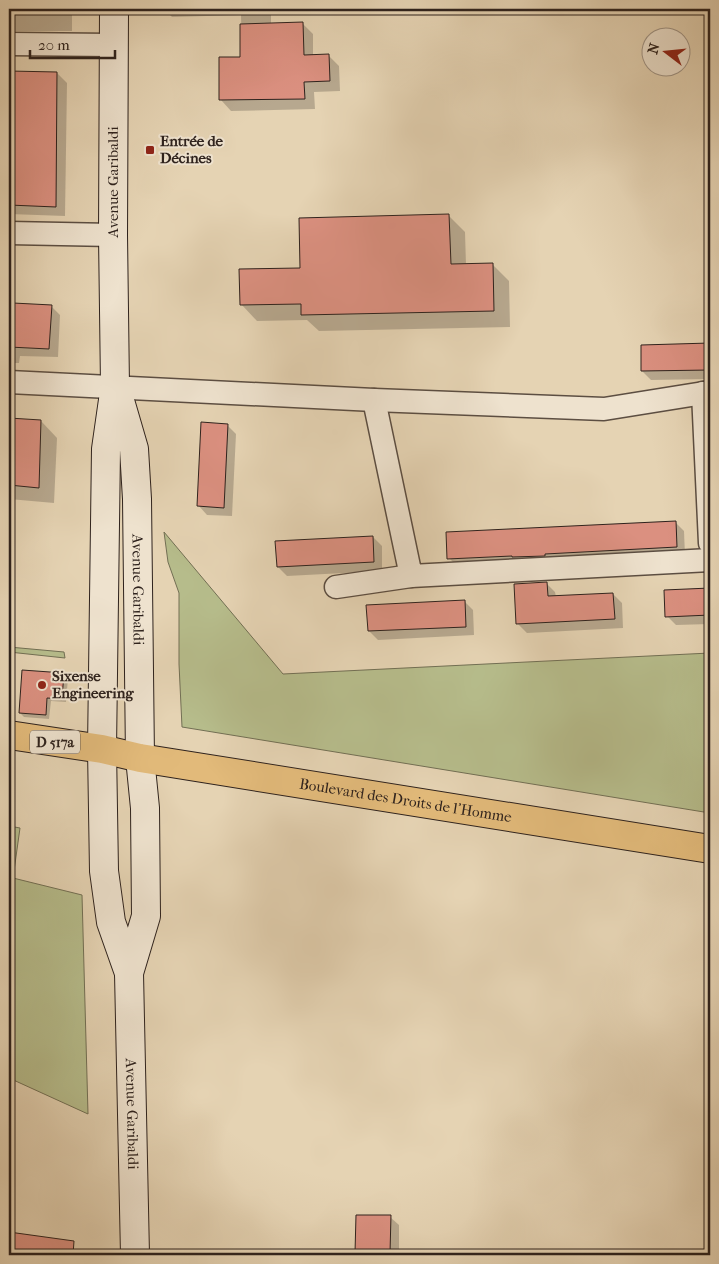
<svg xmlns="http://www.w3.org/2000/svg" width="719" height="1264" font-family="'IM FELL French Canon',serif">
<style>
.green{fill:#b6bc8b;stroke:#726f54}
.shadow{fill:#0003}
.building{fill:#db9080;stroke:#2e221d}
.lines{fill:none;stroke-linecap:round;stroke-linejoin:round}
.street-casing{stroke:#5c4e42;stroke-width:25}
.secondary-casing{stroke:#2e221d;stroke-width:30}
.primary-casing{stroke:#2e221d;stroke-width:30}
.street{stroke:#eee2ce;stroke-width:22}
.secondary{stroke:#eee2ce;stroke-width:28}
.primary{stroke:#e2ba7a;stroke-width:28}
.poi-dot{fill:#8f2418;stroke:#eee2ce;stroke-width:2}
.labels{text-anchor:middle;stroke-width:4;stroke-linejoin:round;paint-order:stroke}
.shield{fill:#eee2ce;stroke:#685c52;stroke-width:1}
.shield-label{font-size:14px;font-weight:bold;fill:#2e221d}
.poi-label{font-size:15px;font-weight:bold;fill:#2e221d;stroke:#eee2ce;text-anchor:start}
.street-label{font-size:15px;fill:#2e221d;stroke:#eee2ce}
</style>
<rect width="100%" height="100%" fill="#e5d3b3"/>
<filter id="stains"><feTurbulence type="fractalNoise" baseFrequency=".004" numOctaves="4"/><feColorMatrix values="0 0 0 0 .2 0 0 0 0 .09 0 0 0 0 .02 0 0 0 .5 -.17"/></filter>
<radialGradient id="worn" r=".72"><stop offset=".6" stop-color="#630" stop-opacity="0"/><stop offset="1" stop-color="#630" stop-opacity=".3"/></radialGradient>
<g class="green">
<polygon points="164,532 283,674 710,653 710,813 182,727 179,664 179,593 168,562"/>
<polygon points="9,647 64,652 65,658 9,652"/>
<polygon points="9,826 20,828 13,878 82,895 88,1114 9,1078"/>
</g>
<g class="shadow">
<rect x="9" y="9" width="63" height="22"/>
<polygon points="164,9 271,9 271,25 303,24 313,34 313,56 328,55 339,66 340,91 314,92 315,109 231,111 221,100 242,58 241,15 172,17"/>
<polygon points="9,73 57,73 67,83 65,216 9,214"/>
<polygon points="449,216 465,232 466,265 493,265 509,281 510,327 319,331 307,320 257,321 241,304 301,269"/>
<polygon points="9,304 51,306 60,315 58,357 20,356 19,363 9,363"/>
<polygon points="710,344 710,379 651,380 642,371 642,346"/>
<polygon points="9,419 41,421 57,438 54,503 9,499"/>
<polygon points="227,425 236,434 232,516 207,515 199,506"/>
<polygon points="675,522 684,531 685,556 458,567 449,558"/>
<polygon points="373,537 382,546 382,571 287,576 278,567"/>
<polygon points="546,583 555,592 556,597 613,594 622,603 623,628 527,633 518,624"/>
<polygon points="710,589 710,624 676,625 667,616 666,591"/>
<polygon points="464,601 473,610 474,635 378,640 369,631"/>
<polygon points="23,671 64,674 68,678 66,702 51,701 49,719 24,717 20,713"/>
<polygon points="390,1217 399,1225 399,1255 360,1255 357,1252"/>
<polygon points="9,1234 33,1237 46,1250 45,1255 9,1255"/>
</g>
<g class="building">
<polygon points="303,22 304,55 329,54 330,81 304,82 305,99 219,100 219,57 240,57 240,24"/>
<polygon points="9,71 57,72 56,207 9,205"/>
<polygon points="449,214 451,264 493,263 494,311 301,315 301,304 240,305 239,269 300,268 299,218"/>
<polygon points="13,303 52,305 49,349 9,347 9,310 13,310"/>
<polygon points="710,343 710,370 641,371 641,345"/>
<polygon points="9,418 41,420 39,488 9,485"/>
<polygon points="201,422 228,424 224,508 197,506"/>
<polygon points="676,521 677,547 545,554 545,556 512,557 512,556 447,559 446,532"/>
<polygon points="373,536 374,562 277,567 275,541"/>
<polygon points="547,582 548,596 613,593 615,619 516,624 514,584"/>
<polygon points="710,588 710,615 665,617 664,590"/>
<polygon points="465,600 466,627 368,631 366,605"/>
<polygon points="22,670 64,673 62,699 47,698 46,715 19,713"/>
<polygon points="356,1215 391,1215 390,1253 355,1253"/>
<polygon points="9,1232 74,1241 73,1255 9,1255"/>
</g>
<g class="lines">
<defs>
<g id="street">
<polyline points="9,44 112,45"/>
<polyline points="9,233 113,235"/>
<polyline points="9,382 374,400 604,409 710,392"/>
<polyline points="703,393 710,543"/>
<polyline points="374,400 411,576 710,560"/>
<polyline points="336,587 411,576"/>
</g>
<g id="secondary">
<polyline points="114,9 113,235 115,386 106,449 102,749 104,871 111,922 129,973"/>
<path id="s1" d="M118 394 134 449 137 499 140 758 145 808 146 916 129 973 135 1255"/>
</g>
<g id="primary">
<path id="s2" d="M9 735 102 749 140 758 710 849"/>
</g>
</defs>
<use href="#street" class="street-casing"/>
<use href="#secondary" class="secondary-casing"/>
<use href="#primary" class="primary-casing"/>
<use href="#street" class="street"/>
<use href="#secondary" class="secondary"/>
<use href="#primary" class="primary"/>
</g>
<g class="poi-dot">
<rect x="145" y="145" width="10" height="10" rx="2.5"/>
<circle cx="42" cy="685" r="5"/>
</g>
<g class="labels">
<rect class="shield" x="30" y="730.5" width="50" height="23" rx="4"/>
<g class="shield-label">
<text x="55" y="747">D 517a</text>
</g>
<g class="poi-label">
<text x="160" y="146">Entrée de<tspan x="160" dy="17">Décines</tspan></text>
<text x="52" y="681">Sixense<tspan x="52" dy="17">Engineering</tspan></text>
</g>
<g class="street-label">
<text transform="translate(113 182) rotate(-90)" y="5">Avenue Garibaldi</text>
<text dy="5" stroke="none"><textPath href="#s1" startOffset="198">Avenue Garibaldi</textPath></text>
<text dy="5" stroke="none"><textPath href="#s2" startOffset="402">Boulevard des Droits de l'Homme</textPath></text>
<text dy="5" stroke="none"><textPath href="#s1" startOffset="725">Avenue Garibaldi</textPath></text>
</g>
</g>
<rect width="719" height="1264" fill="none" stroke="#e5d3b3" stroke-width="30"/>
<rect x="10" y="10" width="699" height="1244" fill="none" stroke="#2e221d" stroke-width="2.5"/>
<rect x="15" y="15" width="689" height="1234" fill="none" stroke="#2e221d"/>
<g transform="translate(666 52) rotate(286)"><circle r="24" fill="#eee2ce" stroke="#a19587"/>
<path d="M0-4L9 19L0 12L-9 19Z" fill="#8f2418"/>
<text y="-8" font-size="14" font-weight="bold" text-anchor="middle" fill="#2e221d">N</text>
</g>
<path d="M30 50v8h85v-8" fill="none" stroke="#2e221d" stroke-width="2.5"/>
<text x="38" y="50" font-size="15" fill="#2e221d" stroke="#eee2ce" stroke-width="4" paint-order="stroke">20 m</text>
<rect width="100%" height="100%" filter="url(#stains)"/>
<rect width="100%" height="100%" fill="url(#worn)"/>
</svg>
